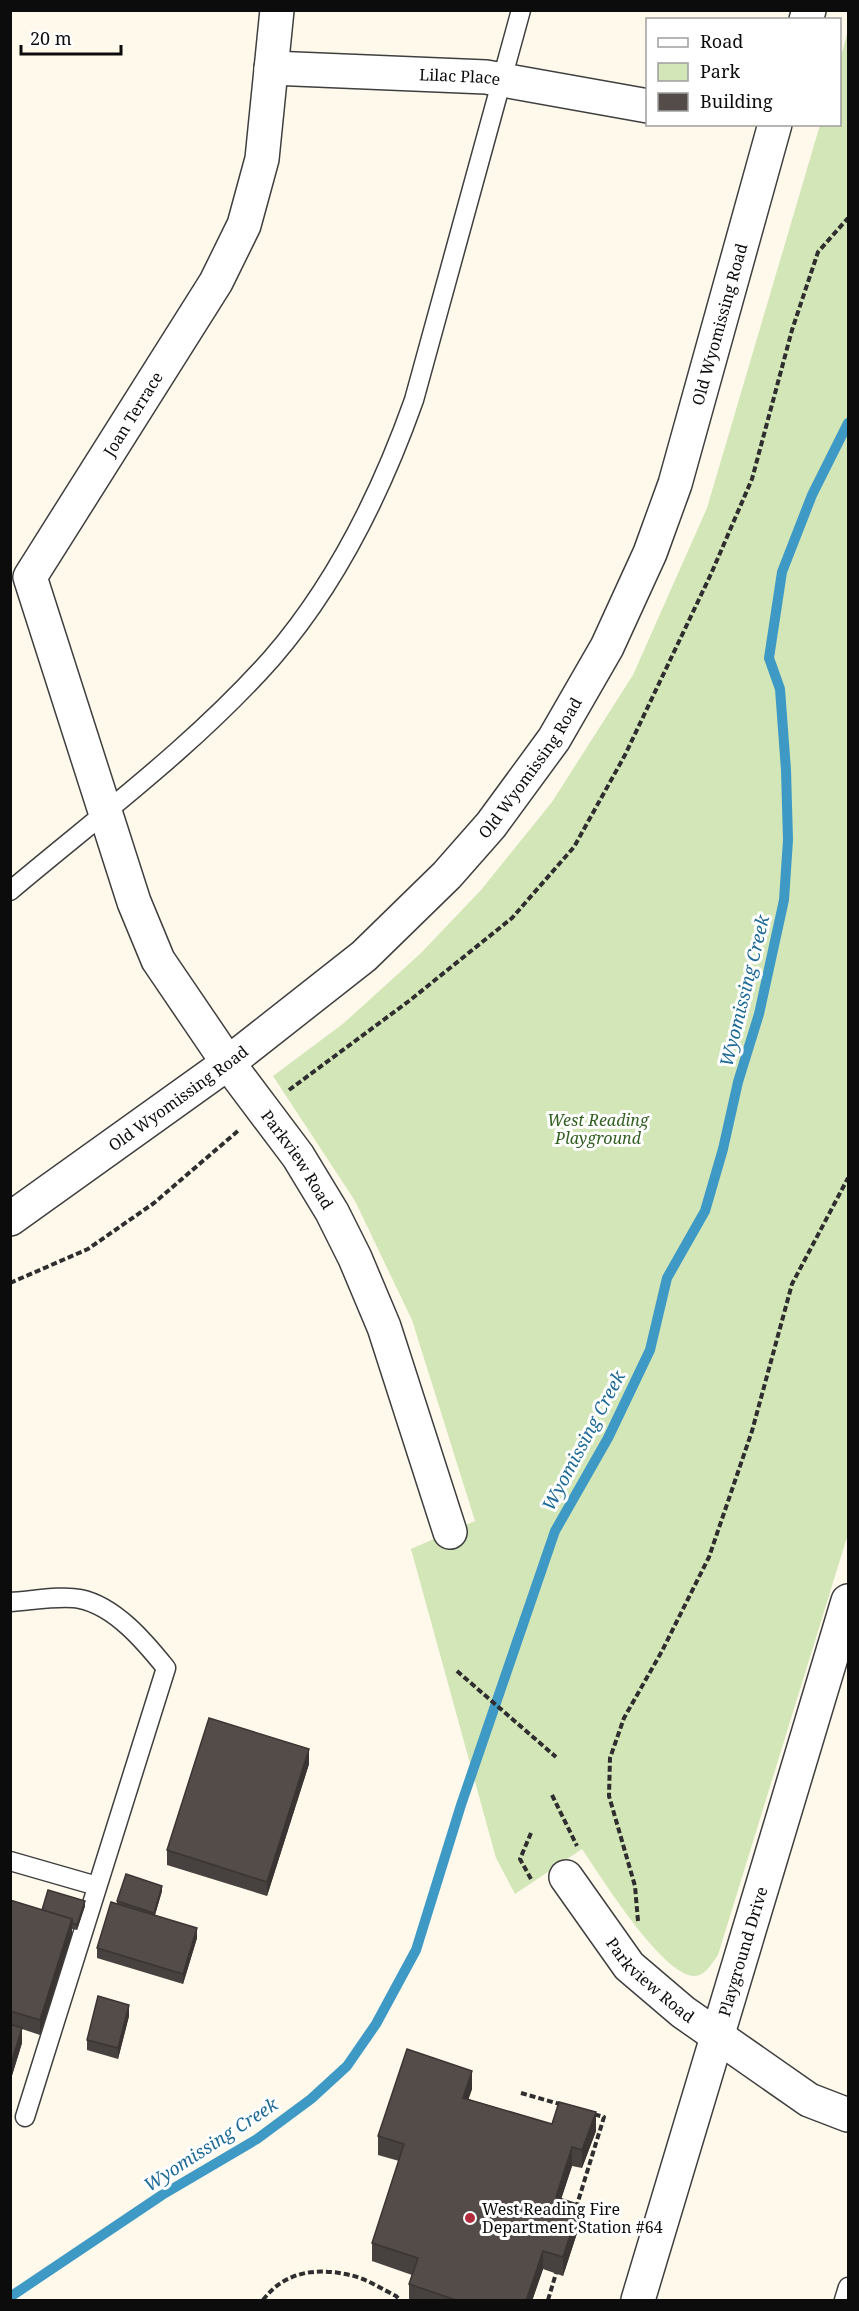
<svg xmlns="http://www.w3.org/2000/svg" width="859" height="2311" font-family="'Noto Serif',serif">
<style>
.green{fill:#d3e6b7}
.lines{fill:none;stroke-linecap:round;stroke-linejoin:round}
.stream{stroke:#3e99c5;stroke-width:10}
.service-casing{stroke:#3f3f3f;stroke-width:21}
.minor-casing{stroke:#3f3f3f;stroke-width:36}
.path{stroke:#2e2e2e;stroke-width:4;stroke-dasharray:6 3;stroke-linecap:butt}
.service{stroke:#fff;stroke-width:18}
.minor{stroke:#fff;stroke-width:33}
.wall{fill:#47413f}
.shaded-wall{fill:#3a3533}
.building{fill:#534c49;stroke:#3a3533;stroke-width:1.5}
.poi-dot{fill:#b32c3d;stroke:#fff;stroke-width:2}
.labels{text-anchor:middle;stroke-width:6;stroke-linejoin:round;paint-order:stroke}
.street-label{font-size:16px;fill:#0c0c0c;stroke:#fff}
.park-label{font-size:16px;font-style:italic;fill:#325f20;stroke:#fff}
.poi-label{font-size:16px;fill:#0c0c0c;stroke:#fff;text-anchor:start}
.water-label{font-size:18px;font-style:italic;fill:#1d6a96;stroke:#fff}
</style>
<rect width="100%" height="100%" fill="#fef9eb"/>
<path class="green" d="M848 30V1534L718 1955C712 1963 706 1975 695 1976 663 1977 599 1874 582 1849L515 1894 496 1858 411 1549 475 1521 412 1320 355 1201 273 1076 344 1023 421 953 481 890 552 802 633 675 707 508 820 125 840 124V60Z"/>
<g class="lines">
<polyline class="stream" points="10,2297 162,2195 257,2139 311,2099 347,2066 376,2024 416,1950 461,1805 555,1531 608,1438 650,1350 667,1278 705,1211 723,1149 738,1082 759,1014 784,900 788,840 786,770 780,689 769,658 782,572 812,495 848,423"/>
<defs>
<g id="service">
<path d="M10 891C99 816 195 745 272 658 337 583 381 493 414 400L521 10"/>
<path d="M10 1602C30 1601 62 1595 80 1599 115 1606 145 1642 166 1668L25 2117"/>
<polyline points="10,1861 97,1886"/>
<polyline points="844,2300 848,2287"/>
</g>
<g id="minor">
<path id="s1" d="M277 10 262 159 244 225 216 282 30 577 134 902 158 960 228 1063 298 1156 332 1212 355 1258 384 1327 450 1532"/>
<polyline points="806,20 809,10"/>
<path id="s2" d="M271 68 486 77 648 106"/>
<path id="s3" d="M10 1219 228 1063 364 956 447 875 491 825 554 739 607 647 650 553 675 484 775 124"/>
<path id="s4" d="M566 1877 629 1966 683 2012 809 2100 848 2115"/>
<path id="s5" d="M638 2300 848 1601"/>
</g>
</defs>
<use href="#service" class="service-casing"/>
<use href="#minor" class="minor-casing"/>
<g class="path">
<polyline points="289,1090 409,1001 512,918 574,847 625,755 711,574 752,479 792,330 818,252 848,218"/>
<polyline points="10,1283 88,1249 154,1203 239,1130"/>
<polyline points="457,1671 556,1757"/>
<polyline points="552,1795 577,1846"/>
<polyline points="531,1833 520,1859 531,1879"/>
<polyline points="638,1921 635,1886 609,1796 610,1758 624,1718 662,1651 709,1557 752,1431 792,1284 848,1178"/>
<polyline points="521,2093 563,2105"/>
<polyline points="576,2208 604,2117 593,2114"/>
<path d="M263 2300C284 2272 315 2267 350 2275 365 2278 382 2289 396 2296L400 2300"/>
<polyline points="548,2300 557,2270"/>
</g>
<use href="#service" class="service"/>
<use href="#minor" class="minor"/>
</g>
<g class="wall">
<polygon points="309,1764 267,1896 167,1865 167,1850"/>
<polygon points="162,1891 155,1915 197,1938 183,1984 97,1958 97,1948 117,1904 117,1901"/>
<polygon points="10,1900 42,1910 85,1906 77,1930 72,1929 72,1934 40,2035 22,2029 22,2043 10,2082"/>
<polygon points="129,2016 118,2059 87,2050 87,2040"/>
<polygon points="472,2089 468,2099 552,2124 596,2131 582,2168 572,2166 561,2199 580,2224 563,2276 543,2269 532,2301 409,2301 409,2284 412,2275 372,2261 372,2243 399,2161 378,2155 378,2136"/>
</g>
<g class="shaded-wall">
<polygon points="309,1749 309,1764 267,1896 267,1882"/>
<polygon points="162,1886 162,1891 154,1918 154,1913"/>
<polygon points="85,1901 85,1906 77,1930 77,1925"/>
<polygon points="72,1919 72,1934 40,2035 40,2020"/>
<polygon points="197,1928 197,1938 183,1984 183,1974"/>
<polygon points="129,2005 129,2016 118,2059 118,2048"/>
<polygon points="22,2028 22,2043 10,2082 10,2067"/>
<polygon points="472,2071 472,2089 463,2116 463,2098"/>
<polygon points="596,2112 596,2131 582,2168 582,2150"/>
<polygon points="572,2147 572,2166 556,2215 556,2197"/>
<polygon points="580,2205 580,2224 563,2276 563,2257"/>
<polygon points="543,2251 543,2269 532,2301 526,2301"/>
</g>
<g class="building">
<polygon points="209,1718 309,1749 267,1882 167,1850"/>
<polygon points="126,1874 162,1886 154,1913 117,1901"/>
<polygon points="48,1890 85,1901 77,1925 72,1923 72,1919 42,1910"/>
<polygon points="10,1900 72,1919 40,2020 10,2011"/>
<polygon points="111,1902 197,1928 183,1974 97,1948"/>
<polygon points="98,1996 129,2005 118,2048 87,2040"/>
<polygon points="10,2024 22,2028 10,2067"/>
<polygon points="407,2049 472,2071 463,2098 552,2124 559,2102 596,2112 582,2150 572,2147 556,2197 580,2205 563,2257 543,2251 526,2301 459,2301 409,2284 418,2258 372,2243 404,2144 378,2136"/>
</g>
<circle class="poi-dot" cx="470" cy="2218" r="6"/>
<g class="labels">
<g class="street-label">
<text dy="6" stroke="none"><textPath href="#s2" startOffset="189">Lilac Place</textPath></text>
<text dy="6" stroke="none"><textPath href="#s3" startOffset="1179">Old Wyomissing Road</textPath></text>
<text transform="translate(133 414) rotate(-58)" y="6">Joan Terrace</text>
<text dy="6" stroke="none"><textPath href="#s3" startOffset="693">Old Wyomissing Road</textPath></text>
<text dy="6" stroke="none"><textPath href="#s3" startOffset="207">Old Wyomissing Road</textPath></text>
<text dy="6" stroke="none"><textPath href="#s1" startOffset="1278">Parkview Road</textPath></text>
<text dy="6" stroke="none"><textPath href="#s5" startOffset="364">Playground Drive</textPath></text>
<text dy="6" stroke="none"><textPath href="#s4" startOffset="134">Parkview Road</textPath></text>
</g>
<g class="park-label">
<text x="598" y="1126">West Reading<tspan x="598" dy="18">Playground</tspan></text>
</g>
<g class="poi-label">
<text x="482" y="2215">West Reading Fire<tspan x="482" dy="18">Department Station #64</tspan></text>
</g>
<g class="water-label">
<text transform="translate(745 991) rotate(-76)" y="6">Wyomissing Creek</text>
<text transform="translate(584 1441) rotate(-62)" y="6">Wyomissing Creek</text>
<text transform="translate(211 2145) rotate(-33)" y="6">Wyomissing Creek</text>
</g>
</g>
<rect width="859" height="2311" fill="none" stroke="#0c0c0c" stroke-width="24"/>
<rect x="646" y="18" width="195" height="108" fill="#ffffff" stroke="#9e9e9e" stroke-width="1.5"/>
<rect x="658" y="38" width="30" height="9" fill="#ffffff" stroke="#9e9e9e" stroke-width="1.5"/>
<text x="700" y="48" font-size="18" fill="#0c0c0c">Road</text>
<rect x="658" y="63" width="30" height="18" fill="#d3e6b7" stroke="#9e9e9e" stroke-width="1.5"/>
<text x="700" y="78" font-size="18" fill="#0c0c0c">Park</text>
<rect x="658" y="93" width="30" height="18" fill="#534c49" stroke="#9e9e9e" stroke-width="1.5"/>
<text x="700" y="108" font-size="18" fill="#0c0c0c">Building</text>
<path d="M21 45v9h100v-9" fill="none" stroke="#0c0c0c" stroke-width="3"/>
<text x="30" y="45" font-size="18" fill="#0c0c0c" stroke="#ffffff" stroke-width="4.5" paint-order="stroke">20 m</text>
</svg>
